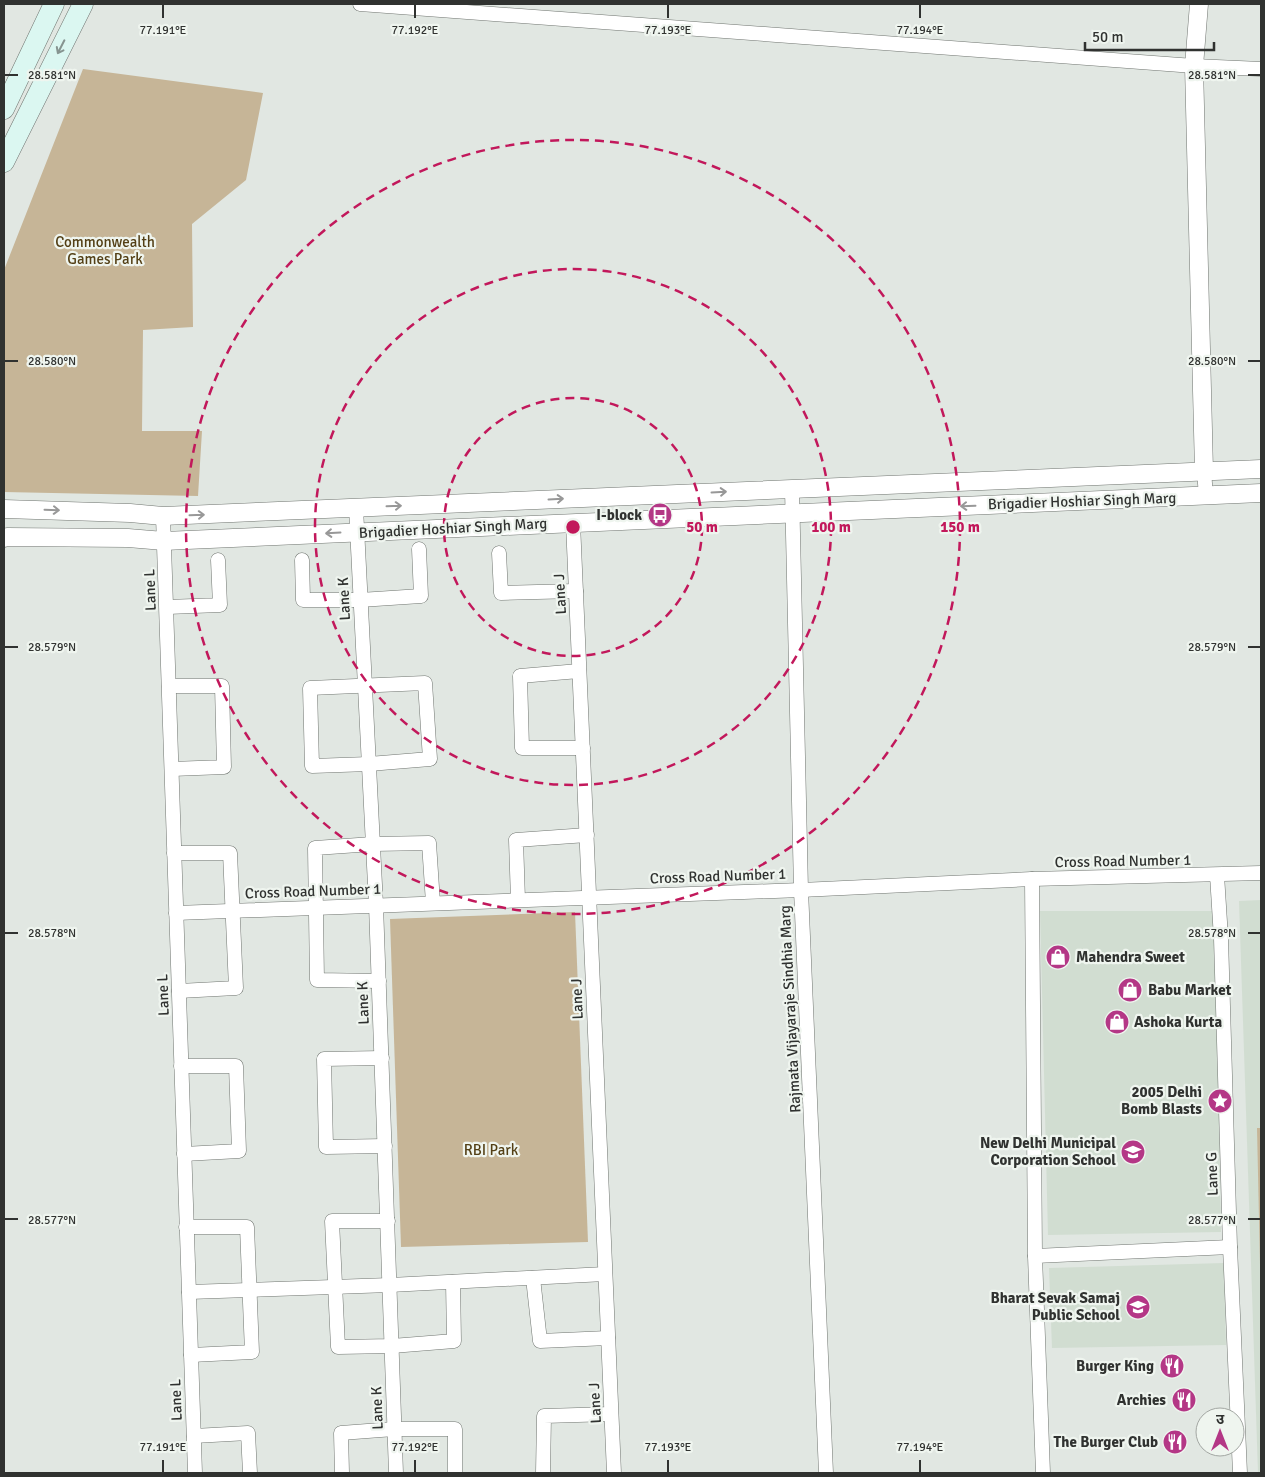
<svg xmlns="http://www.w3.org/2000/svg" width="1265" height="1477" font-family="Signika,'Noto Sans Devanagari',sans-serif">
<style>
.built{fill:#d1ddd1}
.green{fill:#c6b597}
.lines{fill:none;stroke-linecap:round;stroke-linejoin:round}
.minor-casing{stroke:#707570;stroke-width:15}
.tertiary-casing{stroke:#707570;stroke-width:19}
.secondary-casing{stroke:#707570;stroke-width:21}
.minor{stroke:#fff;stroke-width:14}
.tertiary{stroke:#fff;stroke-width:18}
.secondary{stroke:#dbf7f1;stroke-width:20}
.oneway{stroke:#869490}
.oneway2{stroke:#989898}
.ticks{fill:none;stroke:#303230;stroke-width:2}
.ring{fill:none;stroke:#c2185b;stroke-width:2.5;stroke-dasharray:9 6}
.labels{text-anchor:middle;stroke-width:4.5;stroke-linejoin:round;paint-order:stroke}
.park-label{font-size:15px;fill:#533f15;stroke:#eff5ef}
.street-label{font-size:15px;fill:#303230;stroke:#eff5ef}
.poi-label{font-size:15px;font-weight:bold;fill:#303230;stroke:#eff5ef;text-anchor:end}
.ticks-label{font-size:12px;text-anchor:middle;fill:#303230;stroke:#eff5ef;stroke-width:4.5;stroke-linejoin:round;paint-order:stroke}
.centre{fill:#c2185b;stroke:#eff5ef;stroke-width:2.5}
.ring-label{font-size:15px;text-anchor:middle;font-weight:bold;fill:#c2185b;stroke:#eff5ef;stroke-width:4.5;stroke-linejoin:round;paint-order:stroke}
</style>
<rect width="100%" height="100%" fill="#e1e7e2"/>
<g class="built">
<polygon points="1261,900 1261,1473 1258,1473 1239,901"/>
<polygon points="1040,911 1216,911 1221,1232 1048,1235"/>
<polygon points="1224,1263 1226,1345 1052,1348 1049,1268"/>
</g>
<g class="green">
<polygon points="83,69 263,93 246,180 192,224 193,327 143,330 142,431 202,431 198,496 4,492 4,270"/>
<polygon points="575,912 588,1242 401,1247 390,919"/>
<polygon points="1257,1128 1261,1128 1261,1310"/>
</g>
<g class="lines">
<defs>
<g id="minor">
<polyline points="360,4 1194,66 1261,69"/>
<polyline points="1204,471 1206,496"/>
<polyline points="792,489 801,890 826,1473"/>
<polyline points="356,508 376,905 396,1473"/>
<polyline points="163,516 195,1473"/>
<polyline points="573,523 614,1473"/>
<polyline points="499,553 501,593 576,591"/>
<polyline points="302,560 303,600 360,600 421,596 419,549"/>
<polyline points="167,607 220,605 218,560"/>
<polyline points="579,671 520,676 522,748 583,748"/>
<polygon points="425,683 430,759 369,764 312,766 310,688"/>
<polyline points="169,686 222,686 224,767 172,769"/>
<polyline points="174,853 230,853 236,988 179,991"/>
<polyline points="1217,875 1221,938 1230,1247 1240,1473"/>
<polyline points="1032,879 1035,1256"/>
<polyline points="518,900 516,840 587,835"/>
<polyline points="176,913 801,890 1032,879 1261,873"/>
<polyline points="379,981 317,980 315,848 373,844 429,843 433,903"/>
<polyline points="382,1058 324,1059 326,1147 385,1146"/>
<polyline points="181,1066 236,1066 239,1151 184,1154"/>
<polyline points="388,1221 332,1221 338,1347 392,1346 454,1341 453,1282"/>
<polyline points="186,1227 247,1227 252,1352 191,1355"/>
<polyline points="533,1278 540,1341 608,1338"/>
<polyline points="189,1292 390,1285 605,1274"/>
<polyline points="194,1436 248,1433 250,1473"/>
<polyline points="342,1473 341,1433 394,1429 455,1429 455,1473"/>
<polyline points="543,1473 544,1416 611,1414"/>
<polyline points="1043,1473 1035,1256 1230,1247"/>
</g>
<g id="tertiary">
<polyline points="1199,4 1194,66 1204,471"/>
<polyline points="4,509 130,513 163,516 1261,469"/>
<polyline points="4,538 7,537 128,538 164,541 1261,493"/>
</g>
<g id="secondary">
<polyline points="4,109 54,4"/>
<polyline points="4,162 83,4"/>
</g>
</defs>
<use href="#minor" class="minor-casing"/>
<use href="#tertiary" class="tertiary-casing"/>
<use href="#secondary" class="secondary-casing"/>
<use href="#minor" class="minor"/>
<use href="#tertiary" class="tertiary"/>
<use href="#secondary" class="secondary"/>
</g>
<defs><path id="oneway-shaft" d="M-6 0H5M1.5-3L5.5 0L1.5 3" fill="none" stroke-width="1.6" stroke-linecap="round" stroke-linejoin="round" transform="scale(1.25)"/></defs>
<use class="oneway" href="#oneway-shaft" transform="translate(61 47) rotate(117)"/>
<g class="oneway2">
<use href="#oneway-shaft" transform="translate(719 492) rotate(-3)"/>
<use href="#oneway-shaft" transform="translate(556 499) rotate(-3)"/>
<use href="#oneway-shaft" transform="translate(394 506) rotate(-2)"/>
<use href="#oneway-shaft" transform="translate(968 506) rotate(178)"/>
<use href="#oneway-shaft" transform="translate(52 510) rotate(2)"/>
<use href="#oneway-shaft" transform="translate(197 515) rotate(-2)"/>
<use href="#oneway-shaft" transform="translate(333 533) rotate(177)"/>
</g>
<path class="ticks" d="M163 5V18M415 5V18M668 5V18M920 5V18M5 75H18M1248 75H1260M5 361H18M1248 361H1260M5 647H18M1248 647H1260M5 933H18M1248 933H1260M5 1219H18M1248 1219H1260M163 1460V1472M415 1460V1472M668 1460V1472M920 1460V1472"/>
<g class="ring">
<circle cx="573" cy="527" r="129"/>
<circle cx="573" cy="527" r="258"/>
<circle cx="573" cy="527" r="387"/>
</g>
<defs>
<symbol id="bus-disc" viewBox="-11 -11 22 22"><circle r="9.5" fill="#b43786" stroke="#eff5ef"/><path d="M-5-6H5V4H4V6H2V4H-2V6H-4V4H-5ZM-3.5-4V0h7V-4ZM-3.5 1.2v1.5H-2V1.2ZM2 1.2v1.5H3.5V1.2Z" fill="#fff"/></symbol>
<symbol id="shop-disc" viewBox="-11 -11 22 22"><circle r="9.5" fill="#b43786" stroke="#eff5ef"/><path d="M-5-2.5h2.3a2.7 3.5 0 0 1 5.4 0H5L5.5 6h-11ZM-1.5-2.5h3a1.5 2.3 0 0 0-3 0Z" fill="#fff"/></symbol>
<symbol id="sight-disc" viewBox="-11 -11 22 22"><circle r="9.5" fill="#b43786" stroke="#eff5ef"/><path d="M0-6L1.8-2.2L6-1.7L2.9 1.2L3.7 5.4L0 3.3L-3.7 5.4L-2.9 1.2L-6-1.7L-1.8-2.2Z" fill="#fff"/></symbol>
<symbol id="school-disc" viewBox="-11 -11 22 22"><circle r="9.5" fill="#b43786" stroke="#eff5ef"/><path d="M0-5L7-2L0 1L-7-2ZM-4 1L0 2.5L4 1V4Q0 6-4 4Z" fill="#fff"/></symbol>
<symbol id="restaurant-disc" viewBox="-11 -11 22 22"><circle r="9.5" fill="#b43786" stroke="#eff5ef"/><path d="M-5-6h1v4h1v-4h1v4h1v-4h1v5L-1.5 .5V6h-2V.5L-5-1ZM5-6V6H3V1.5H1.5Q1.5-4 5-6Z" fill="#fff"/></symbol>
</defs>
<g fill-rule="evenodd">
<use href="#bus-disc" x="646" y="501" width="28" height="28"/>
<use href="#shop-disc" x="1044" y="943" width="28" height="28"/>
<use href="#shop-disc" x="1116" y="976" width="28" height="28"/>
<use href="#shop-disc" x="1103" y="1008" width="28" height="28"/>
<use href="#sight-disc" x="1206" y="1087" width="28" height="28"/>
<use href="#school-disc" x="1119" y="1138" width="28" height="28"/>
<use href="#school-disc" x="1124" y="1293" width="28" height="28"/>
<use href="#restaurant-disc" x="1158" y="1352" width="28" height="28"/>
<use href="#restaurant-disc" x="1170" y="1386" width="28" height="28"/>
<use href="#restaurant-disc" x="1161" y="1428" width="28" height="28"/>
</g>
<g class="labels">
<g class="park-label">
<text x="105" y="247">Commonwealth<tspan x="105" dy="17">Games Park</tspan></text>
<text x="491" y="1155">RBI Park</text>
</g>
<g class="street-label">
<text transform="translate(1082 501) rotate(-2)" y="5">Brigadier Hoshiar Singh Marg</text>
<text transform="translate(453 528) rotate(-3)" y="5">Brigadier Hoshiar Singh Marg</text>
<text transform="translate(150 590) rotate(-92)" y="5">Lane L</text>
<text transform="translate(560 594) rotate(-93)" y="5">Lane J</text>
<text transform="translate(344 599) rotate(-93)" y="5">Lane K</text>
<text transform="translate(1123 861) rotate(-1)" y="5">Cross Road Number 1</text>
<text transform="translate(718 876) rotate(-2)" y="5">Cross Road Number 1</text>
<text transform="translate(313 891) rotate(-2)" y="5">Cross Road Number 1</text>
<text transform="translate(163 995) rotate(-92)" y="5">Lane L</text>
<text transform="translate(577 999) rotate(-92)" y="5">Lane J</text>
<text transform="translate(363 1003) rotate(-92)" y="5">Lane K</text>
<text transform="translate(790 1009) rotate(-93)" y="5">Rajmata Vijayaraje Sindhia Marg</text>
<text transform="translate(1212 1174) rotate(-92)" y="5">Lane G</text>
<text transform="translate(176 1400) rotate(-92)" y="5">Lane L</text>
<text transform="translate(595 1403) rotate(-93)" y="5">Lane J</text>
<text transform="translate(377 1408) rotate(-92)" y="5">Lane K</text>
</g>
<g class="poi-label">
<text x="642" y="520">I-block</text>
<text x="1076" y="962" text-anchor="start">Mahendra Sweet</text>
<text x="1148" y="995" text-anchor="start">Babu Market</text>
<text x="1134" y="1027" text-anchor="start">Ashoka Kurta</text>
<text x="1202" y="1097">2005 Delhi<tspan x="1202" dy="17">Bomb Blasts</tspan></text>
<text x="1116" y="1148">New Delhi Municipal<tspan x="1116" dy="17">Corporation School</tspan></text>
<text x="1120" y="1303">Bharat Sevak Samaj<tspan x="1120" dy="17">Public School</tspan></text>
<text x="1154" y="1371">Burger King</text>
<text x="1166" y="1405">Archies</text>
<text x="1158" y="1447">The Burger Club</text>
</g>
</g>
<g class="ticks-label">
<text x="163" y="34">77.191°E</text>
<text x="415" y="34">77.192°E</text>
<text x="668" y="34">77.193°E</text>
<text x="920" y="34">77.194°E</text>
<text x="52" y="79">28.581°N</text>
<text x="1212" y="79">28.581°N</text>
<text x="52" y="365">28.580°N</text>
<text x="1212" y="365">28.580°N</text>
<text x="52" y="651">28.579°N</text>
<text x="1212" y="651">28.579°N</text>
<text x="52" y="937">28.578°N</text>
<text x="1212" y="937">28.578°N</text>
<text x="52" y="1224">28.577°N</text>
<text x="1212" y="1224">28.577°N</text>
<text x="163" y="1451">77.191°E</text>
<text x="415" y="1451">77.192°E</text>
<text x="668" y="1451">77.193°E</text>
<text x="920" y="1451">77.194°E</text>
</g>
<circle cx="573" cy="527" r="8" class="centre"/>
<g class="ring-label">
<text x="702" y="532">50 m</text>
<text x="831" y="532">100 m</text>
<text x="960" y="532">150 m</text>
</g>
<rect width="1265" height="1477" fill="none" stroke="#303230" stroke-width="10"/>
<g transform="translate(1220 1432)"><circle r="24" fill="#eff5ef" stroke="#a3a7a3"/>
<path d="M0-4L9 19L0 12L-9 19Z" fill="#b43786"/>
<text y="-8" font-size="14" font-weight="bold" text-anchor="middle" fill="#303230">उ</text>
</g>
<path d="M1085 42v8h129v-8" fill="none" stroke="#303230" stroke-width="2.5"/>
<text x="1092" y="42" font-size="15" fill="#303230" stroke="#eff5ef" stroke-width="4" paint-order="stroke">50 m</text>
</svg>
